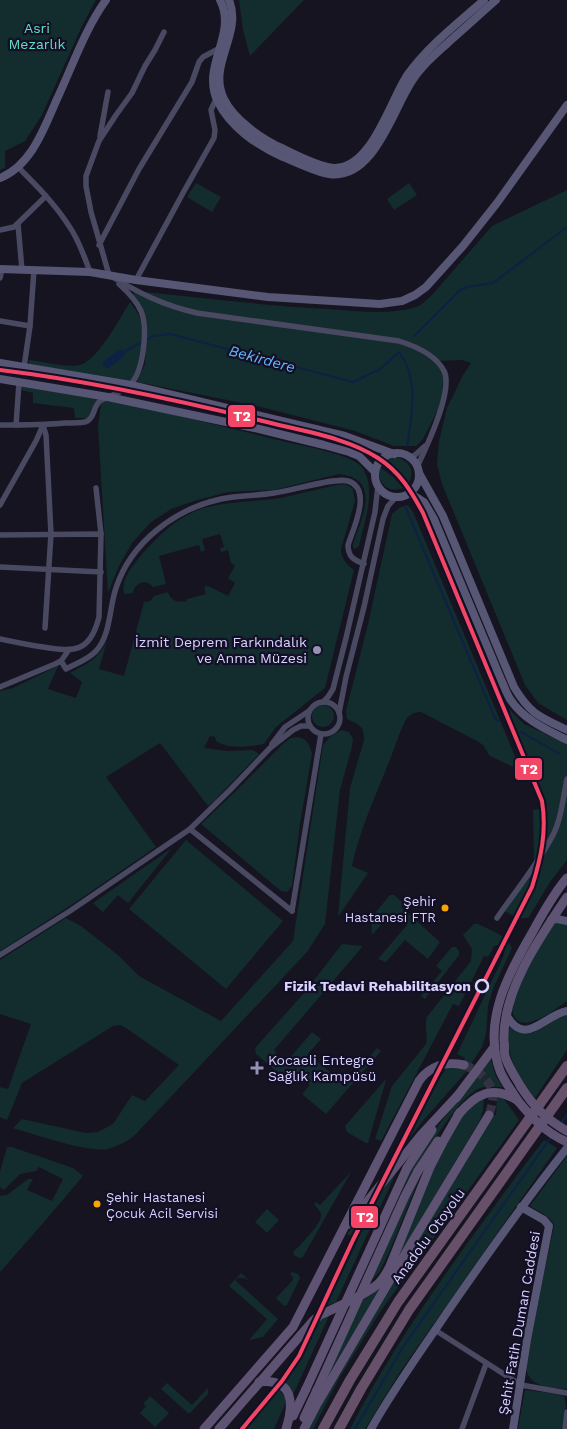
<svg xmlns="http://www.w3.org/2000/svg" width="567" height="1429" font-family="'Work Sans',sans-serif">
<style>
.green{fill:#132c2d}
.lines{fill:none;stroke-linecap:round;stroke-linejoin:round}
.stream{stroke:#0d2144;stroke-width:2}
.canal{stroke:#0d2144;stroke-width:8}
.primary-tunnel{stroke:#333142;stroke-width:9;stroke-dasharray:9 4.5;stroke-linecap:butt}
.street{stroke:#4a4962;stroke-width:5.5}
.secondary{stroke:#575674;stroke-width:8}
.primary{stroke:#5e5373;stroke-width:9}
.highway{stroke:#67516a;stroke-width:10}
.primary-bridge{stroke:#5e5373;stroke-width:9}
.tram-1-casing{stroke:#130f26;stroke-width:8}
.tram-1{stroke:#f34667;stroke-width:4}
.poi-dot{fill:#9591b1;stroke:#130f26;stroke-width:2}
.bus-dot{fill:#f7a600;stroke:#130f26;stroke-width:2}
.stop-dot{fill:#130f26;stroke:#d9d4ff;stroke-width:2.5}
.labels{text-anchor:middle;stroke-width:4.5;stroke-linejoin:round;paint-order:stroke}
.bus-label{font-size:13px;fill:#d9d4ff;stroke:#130f26;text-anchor:end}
.park-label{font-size:14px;fill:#5fe0c0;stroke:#130f26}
.poi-label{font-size:14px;fill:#d9d4ff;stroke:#130f26;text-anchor:end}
.stop-label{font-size:14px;font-weight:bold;fill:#d9d4ff;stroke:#130f26;text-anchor:end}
.street-label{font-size:14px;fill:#d9d4ff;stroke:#130f26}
.water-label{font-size:15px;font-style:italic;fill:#62b6ff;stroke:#130f26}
.line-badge{stroke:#130f26;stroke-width:2}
.badge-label{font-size:14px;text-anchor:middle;font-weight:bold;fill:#fff}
</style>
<rect width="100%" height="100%" fill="#161421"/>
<g class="green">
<polygon points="0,0 96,0 82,26 42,115 25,141 5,151 5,168 0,170"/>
<polygon points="239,0 304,0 250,56 243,30"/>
<polygon points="196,183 221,197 212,212 187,197"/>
<polygon points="409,183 417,195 394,210 387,199"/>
<path d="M567 190V720L538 703 525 685 442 484 437 464 439 441 447 408 463 375 471 363 462 360 437 361 445 372 443 400 423 439 416 446H394L355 431 257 406 137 382 145 364 147 332 146 324 133 298 134 291C199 297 264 306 329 309 357 311 386 315 413 308 422 306 426 300 432 295L492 226Z"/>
<path d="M130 302C133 306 137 311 139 316 146 335 141 365 130 382L29 367V360C41 361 69 368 80 365 98 360 120 318 130 302Z"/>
<polygon points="21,385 101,397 95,402 88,418 75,418 74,408 33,403 33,393 21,390"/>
<path d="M108 399C168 413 227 427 286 442 301 445 352 455 361 466 378 487 364 523 359 546L355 549 353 547V544C362 517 382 479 339 474L274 490 228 492 194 501 171 509 150 523 132 543 119 566 108 593 98 426 101 404Z"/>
<path d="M390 458C405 455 417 469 409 483L400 472 388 460Z"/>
<path d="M380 467 393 477 403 488C386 494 377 482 380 467Z"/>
<path d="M344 484 349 486 353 489 355 501 341 549C341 558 346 564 354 570L325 688 276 727 264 744C249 746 230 750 216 741L215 737 210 736 204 748 227 751 253 750 259 754 214 801 208 806 160 743 106 777 156 847 73 904 0 951V691L13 688 58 666 48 689 76 698 82 682 70 673C88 663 97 660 107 641L99 669 124 676 144 602 150 601 154 596 168 592C171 601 178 603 187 601V599L206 594 204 587 208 586 228 596 235 583 228 578 235 566 231 563 228 550 221 552 220 548 224 547 220 534 202 539 205 550 201 552 199 545 159 556 166 584 153 587C145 578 135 583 133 593L126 594 124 593C121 580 131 568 138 559 156 538 177 516 204 508 228 501 255 502 280 498 301 494 322 487 344 484Z"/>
<path d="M408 505 413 512 522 773 513 767 490 756 483 745 477 741 421 712C415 712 411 714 407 718 401 727 395 747 391 757 377 793 360 828 352 866L368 873 338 917 350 788 364 740C364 725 359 725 347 719L346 711 368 624 392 514 399 508Z"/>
<circle cx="323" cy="716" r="11"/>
<path d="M509 709 524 724 567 744V860L550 882 529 917C521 921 512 915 504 911L534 861 533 810 543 808 547 804 516 733Z"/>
<path d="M341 730 349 732 353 739 352 747 340 790 325 924 307 952 135 1135C127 1142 118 1146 108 1149 88 1153 34 1134 13 1128L22 1119 86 1133 98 1132 113 1124 132 1095 145 1101 179 1065 126 1028 120 1025 113 1026 22 1083 7 1120 0 1117V1087L8 1089 31 1024 0 1014V960L66 918 81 926 118 955 139 976 221 1021 293 941 323 745 330 737Z"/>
<path d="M297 737C307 738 310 745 312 754L300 824 292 886 287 892 281 891 201 824 235 792 284 743 291 738Z"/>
<polygon points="186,840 283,921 226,989 129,909"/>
<polygon points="172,848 128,903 118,895 103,912 93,903"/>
<polygon points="390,895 394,895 404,904 401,907 440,942 428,959 405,940 386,962 378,959 407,925 398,917 392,924 386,919 372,935 371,918"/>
<path d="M557 923 567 924V1001C557 1008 527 1032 516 1019 512 1014 511 1008 513 1001 521 974 538 950 552 925Z"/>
<path d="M474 924H478C490 930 506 935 512 948L493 989 488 1006 486 1034 482 1047 466 1072 422 1122 406 1143 441 1076 448 1066 463 1069 465 1058 457 1054 504 955 505 949 498 945 494 946 488 957 484 956 459 1006 453 1004 381 1141 375 1139 392 1086 426 1044C428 1035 424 1025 427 1017L471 961 472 949 463 935Z"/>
<polygon points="342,944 363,946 274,1050 279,1056 276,1060 283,1066 312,1032 321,1039 308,1054 331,1073 334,1071 348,1083 377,1048 381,1051 326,1114 303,1095 303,1093 310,1085 296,1074 289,1082 256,1054 255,1048 305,992"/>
<polygon points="452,947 456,947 459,951 459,955 425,999 421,996 442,971 436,966"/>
<path d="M567 1015V1050L535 1098C515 1074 507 1057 508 1026 532 1046 543 1022 567 1015Z"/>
<path d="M490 1057 496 1077 503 1087C493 1087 484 1085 476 1090 462 1099 452 1114 442 1128 426 1150 412 1173 398 1196L409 1170 429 1138Z"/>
<polygon points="385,1080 386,1080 368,1143 366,1143 347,1132 345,1126"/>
<polygon points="497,1096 504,1099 519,1120 380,1312 340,1377 313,1429 307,1429 319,1405 492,1115 496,1115"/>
<polygon points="484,1098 483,1111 480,1120 327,1378 359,1303 379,1287 432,1169 462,1113"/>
<path d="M544 1140 557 1148 444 1309 400 1372 365 1429H350C383 1364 424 1304 466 1245 492 1210 517 1174 544 1140Z"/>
<polygon points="7,1147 12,1147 73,1168 83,1176 44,1222 0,1272 0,1196 7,1195 28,1179 33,1179 27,1190 52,1201 63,1179 39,1167 36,1171 20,1174 4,1190 0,1187 0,1172"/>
<path d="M567 1156V1389C550 1388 527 1387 526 1366L546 1264 554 1226C551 1216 539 1212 530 1206Z"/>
<polygon points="395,1170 397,1171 336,1302 326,1306 358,1240 347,1234"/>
<path d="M351 1172 303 1257 299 1258 294 1255 293 1252C300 1245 323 1223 321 1214 320 1210 316 1207 314 1204L316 1202 320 1205Z"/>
<polygon points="422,1172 390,1250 380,1271 371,1281 412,1188"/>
<polygon points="267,1209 279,1220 267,1233 255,1222"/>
<polygon points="292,1272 298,1274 300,1278 287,1305 284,1306 276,1298 293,1280 293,1277 290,1274"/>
<path d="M241 1273 250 1281C245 1278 240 1276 235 1280L278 1319 263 1337 249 1340 267 1319 229 1286Z"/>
<polygon points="329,1316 293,1395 285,1382 310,1339 319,1319"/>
<polygon points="167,1383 192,1405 208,1388 208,1394 190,1413 188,1413 161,1389"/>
<polygon points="279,1390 285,1397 285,1404 274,1429 244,1429"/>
<polygon points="525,1390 550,1393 564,1396 566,1405 562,1429 518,1429"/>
<polygon points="150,1396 169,1413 155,1427 140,1413 146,1406 143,1404"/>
</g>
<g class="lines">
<g class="stream">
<polyline points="414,336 459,291 467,287 493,283 567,227"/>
<path d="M146 340 153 336 170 334 353 382 380 369 399 352C419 378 412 416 407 446"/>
<polyline points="120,354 142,342"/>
<polyline points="405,506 495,718 498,721"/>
<polyline points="521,732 560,754"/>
<polyline points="561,1123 567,1115"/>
<polyline points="355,1429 403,1347 551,1137"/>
</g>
<polyline class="canal" points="107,364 120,354"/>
<path class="primary-tunnel" d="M464 1065C477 1070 492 1080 493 1096 493 1102 491 1109 489 1115"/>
<g class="street">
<path d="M164 32 155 50 145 66 132 93 116 115 99 141 86 176V186L91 212 109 275C139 293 162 305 197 313L399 341C415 346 436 355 444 371 454 390 426 448 417 467"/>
<polyline points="100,136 108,92"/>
<path d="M18 167C36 185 55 204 69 226 79 240 84 256 90 272"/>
<polyline points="18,224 22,270"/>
<polyline points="0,230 14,227 46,196"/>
<polyline points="99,245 139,169 192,82 199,62 203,57 218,49"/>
<polyline points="0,278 2,269"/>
<polyline points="136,280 183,193 214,138 215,130 211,110 216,99"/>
<polyline points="0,321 30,326"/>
<polyline points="24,367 30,326 34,270"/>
<path d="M0 425C22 425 44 425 65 423 71 423 79 423 85 422 95 419 93 406 100 401 110 395 122 393 130 385 144 371 148 328 141 311 136 300 128 292 119 284"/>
<polyline points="16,425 19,383"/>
<polyline points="43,425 46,435 51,534 45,628"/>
<polyline points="409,458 415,455 425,446"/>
<polyline points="96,488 101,534"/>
<polyline points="0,505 36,441 43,425"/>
<path d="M0 535 101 534 99 617C90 653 74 652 43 647 28 645 14 642 0 639"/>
<polyline points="0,567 101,572"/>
<path d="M61 661 66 669C75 664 87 660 95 652 111 636 109 608 116 588 131 542 175 509 221 499 239 495 256 496 274 493 291 491 335 477 348 481 373 489 353 529 348 545 348 557 354 560 364 564"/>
<polyline points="0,687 55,664 61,661 68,651"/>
<circle cx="324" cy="718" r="16"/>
<polyline points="323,702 328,697 333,689 346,638 375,512 378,485"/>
<polyline points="339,713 346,677 364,607 383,519 388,506 396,497"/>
<polyline points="272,744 285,727 309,711"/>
<polyline points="190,829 292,911"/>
<polyline points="292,911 321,734"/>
<path d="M497 918C516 890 539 863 554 833 562 817 563 797 567 779"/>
<polyline points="0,955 70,911 190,829 230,790 270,748 293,730 301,726 310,726"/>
<polyline points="435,1330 521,1385 567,1393"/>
<polyline points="462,1429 486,1364"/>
<polyline points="565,1429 567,1412"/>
</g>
<g class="secondary">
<path d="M220 0C238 35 200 66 218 102 230 127 258 146 283 157 296 162 316 172 329 174 374 181 393 109 412 81 422 65 437 53 451 40 466 27 481 13 496 0"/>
<path d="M229 0C243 34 207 65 224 99 234 120 263 140 284 149 296 155 321 167 334 168 372 169 390 100 408 74 428 46 458 23 484 0"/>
<path d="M0 178C32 165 44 128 57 99 72 67 85 29 106 0"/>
<polyline points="0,269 90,272 136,280 268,297 380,304 402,301 415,295 426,287 463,246 497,203 567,105"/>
<polyline points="0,363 131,385 345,436 394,454"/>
<polyline points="0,379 108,397 259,429 324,445 349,452 359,456 375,472"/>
<circle cx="397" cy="475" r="22"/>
<path d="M419 473 443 516 514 687C530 714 540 717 567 730"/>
<path d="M410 493 424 502 434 519 500 677C503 684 506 692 510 699 524 720 545 729 567 740"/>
<polyline points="551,920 557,919 567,921"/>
<path d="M506 1014C524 1049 544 1015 567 1011"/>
<path d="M371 1429C394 1388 422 1350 448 1311 486 1256 525 1201 567 1148"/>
<polyline points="513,1429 527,1340 549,1226 544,1220 521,1207"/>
</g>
<g class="primary">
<path d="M521 1087C516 1078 508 1067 505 1056 504 1052 505 1046 504 1041 502 991 540 937 567 897"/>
<polyline points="456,1098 495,1046"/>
<path d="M518 1101C512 1091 504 1081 500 1071 482 1022 508 974 532 933 542 915 553 894 567 878"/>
<path d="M458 1115C476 1094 491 1085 517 1100"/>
<polyline points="407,1168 432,1130"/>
<polyline points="418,1171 438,1141"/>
<polyline points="349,1224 421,1135 460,1093"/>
<path d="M259 1382C294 1378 294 1404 286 1429"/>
<polyline points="293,1416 306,1389"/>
<polyline points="304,1418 317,1390"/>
<path d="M204 1429 293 1327 419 1081C430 1066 446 1061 464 1065"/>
<path d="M219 1429 313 1321 320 1315C335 1308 368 1294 379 1283 384 1278 387 1272 390 1266L430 1167 444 1140 460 1112"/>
<polyline points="304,1429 317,1404 411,1244 489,1115"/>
</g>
<g class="highway">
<polyline points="323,1429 350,1380 398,1302 567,1066"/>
<polyline points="339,1429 361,1389 409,1310 567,1088"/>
</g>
<g class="primary-bridge">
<path d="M521 1087C534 1107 546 1119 567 1131"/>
<path d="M518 1101C532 1118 546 1133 567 1142"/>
<polyline points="306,1389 407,1168"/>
<polyline points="317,1390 405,1196 418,1171"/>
</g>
<defs>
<path id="tram-1" d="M0 370C91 381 182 401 271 423 307 432 347 438 378 458 400 472 411 491 423 513L542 801C547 831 541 858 532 887L353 1240 299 1356 282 1381 242 1429"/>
</defs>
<use href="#tram-1" class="tram-1-casing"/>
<use href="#tram-1" class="tram-1"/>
</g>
<g class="poi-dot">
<circle cx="317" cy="650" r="5"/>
<path d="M254.5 1060.5h5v5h5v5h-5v5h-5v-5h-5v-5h5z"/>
</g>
<g class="bus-dot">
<circle cx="445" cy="908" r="4.5"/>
<circle cx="97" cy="1204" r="4.5"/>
</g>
<circle class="stop-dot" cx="482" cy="986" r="6"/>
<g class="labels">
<g class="bus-label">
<text x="436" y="906">Şehir<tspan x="436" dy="16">Hastanesi FTR</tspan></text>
<text x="106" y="1202" text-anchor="start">Şehir Hastanesi<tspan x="106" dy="16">Çocuk Acil Servisi</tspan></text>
</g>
<g class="park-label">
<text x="37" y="33">Asri<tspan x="37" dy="16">Mezarlık</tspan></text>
</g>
<g class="poi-label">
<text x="307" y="647">İzmit Deprem Farkındalık<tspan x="307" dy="16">ve Anma Müzesi</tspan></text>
<text x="268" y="1065" text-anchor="start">Kocaeli Entegre<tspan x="268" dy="16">Sağlık Kampüsü</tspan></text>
</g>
<g class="stop-label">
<text x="471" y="991">Fizik Tedavi Rehabilitasyon</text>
</g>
<g class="street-label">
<text transform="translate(428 1236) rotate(-54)" y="5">Anadolu Otoyolu</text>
<text transform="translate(519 1323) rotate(-80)" y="5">Şehit Fatih Duman Caddesi</text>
</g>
<g class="water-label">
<text transform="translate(262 359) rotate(15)" y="5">Bekirdere</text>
</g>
</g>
<g class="line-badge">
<rect x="227" y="404" width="29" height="24" rx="5" fill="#f34667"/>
<rect x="514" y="757" width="29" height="24" rx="5" fill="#f34667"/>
<rect x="350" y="1205" width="29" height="24" rx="5" fill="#f34667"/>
</g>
<g class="badge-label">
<text x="242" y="421">T2</text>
<text x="529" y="774">T2</text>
<text x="365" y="1222">T2</text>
</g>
</svg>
